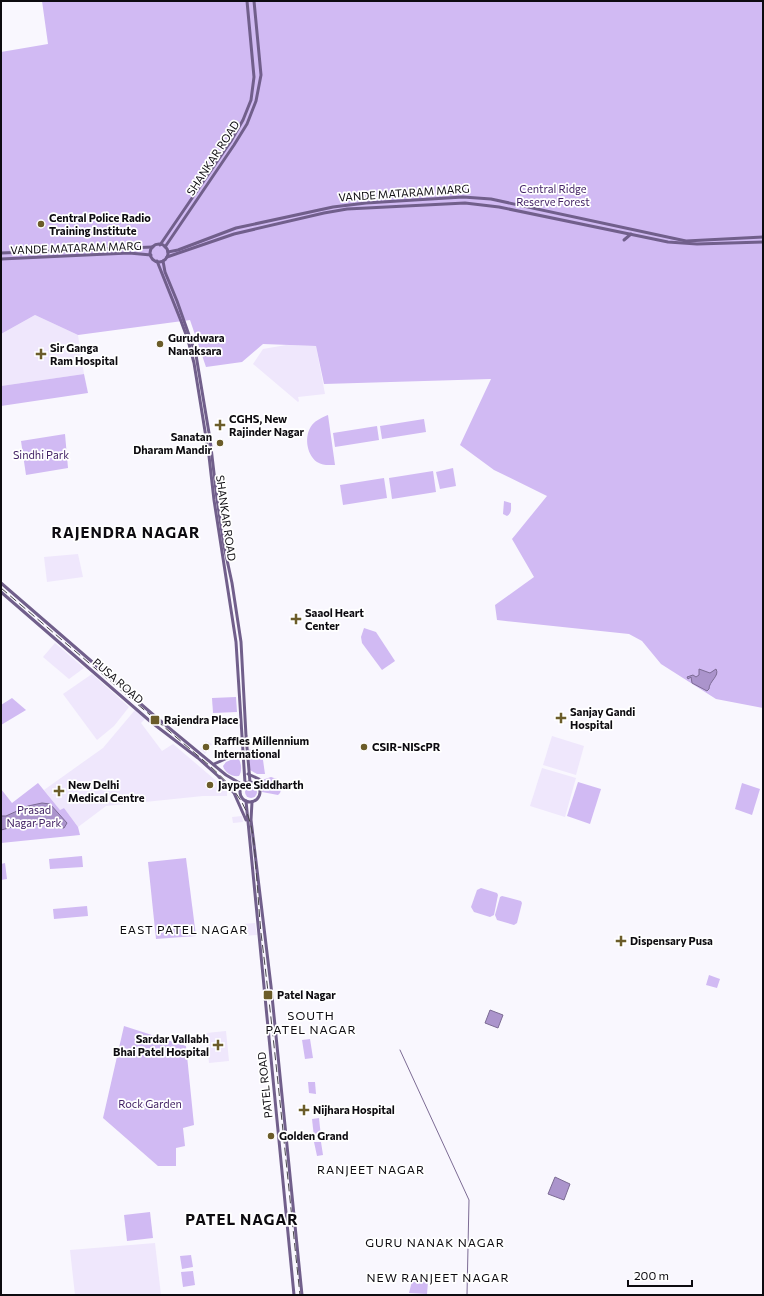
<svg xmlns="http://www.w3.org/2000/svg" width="764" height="1296" font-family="Commissioner,sans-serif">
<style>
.built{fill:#efe7fc}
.green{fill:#d1baf3}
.water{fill:#ab94cc;stroke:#7c6b94}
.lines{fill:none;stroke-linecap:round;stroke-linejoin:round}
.stream{stroke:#7c6b94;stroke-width:1}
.major{stroke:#715f8b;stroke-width:3}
.rail{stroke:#48464b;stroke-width:1;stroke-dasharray:8 4;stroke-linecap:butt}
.poi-dot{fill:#6b5c29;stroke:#fff;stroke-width:1.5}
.labels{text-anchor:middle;stroke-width:3.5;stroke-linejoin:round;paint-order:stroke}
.street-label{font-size:11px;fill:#0d0b10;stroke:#fff}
.park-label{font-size:11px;fill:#442466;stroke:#fff}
.poi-label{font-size:11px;font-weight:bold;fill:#0d0b10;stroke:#fff;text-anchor:start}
.neighbourhood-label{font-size:12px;letter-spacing:1px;fill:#0d0b10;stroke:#fff}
.district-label{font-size:15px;font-weight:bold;letter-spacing:1px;fill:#0d0b10;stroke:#fff}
</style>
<rect width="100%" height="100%" fill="#f9f7fe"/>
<g class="built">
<polygon points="35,315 78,335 84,374 1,386 1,334"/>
<polygon points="286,345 316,346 325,394 298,397 299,401 298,402 253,364 263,349"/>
<polygon points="78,554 83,577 47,582 44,557"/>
<polygon points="55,643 84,668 69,679 43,657"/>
<polygon points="92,674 129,707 114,726 97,740 63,694"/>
<polygon points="135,710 145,719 141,723 162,751 173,744 227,790 227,796 203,796 106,806 78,827 64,808 60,810 44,790 103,748"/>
<polygon points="552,736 584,746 576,775 543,765"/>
<polygon points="206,741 212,744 205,754 200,749"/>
<polygon points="542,768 576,778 565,817 530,806"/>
<polygon points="242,816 243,822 233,823 232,817"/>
<polygon points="255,923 257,935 244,936 243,924"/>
<polygon points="226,1031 229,1061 209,1063 206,1033"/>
<polygon points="155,1243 161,1295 75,1295 70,1250"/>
</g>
<g class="green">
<polygon points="42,1 763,1 763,708 716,699 661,664 642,641 629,634 497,620 495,605 534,577 512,539 547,496 494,470 460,445 491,379 324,384 316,346 263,344 242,362 206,367 190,320 78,335 35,315 1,334 1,52 48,44"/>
<polygon points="84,374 88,393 1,406 1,386"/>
<path d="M328 415 335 465C329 465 323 466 317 462 306 454 304 435 312 425 316 420 323 417 328 415Z"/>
<polygon points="424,419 426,432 382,439 380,426"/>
<polygon points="377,426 379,440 335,447 333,433"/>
<polygon points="65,434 68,468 26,475 21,441"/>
<polygon points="453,468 456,486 440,489 436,472"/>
<polygon points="433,471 436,492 392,499 389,478"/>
<polygon points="384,478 387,498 343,505 340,485"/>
<path d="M504 501 511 503C511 509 512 513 507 516L503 514Z"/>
<polygon points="364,628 376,632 395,661 382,670 362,643 361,637"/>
<polygon points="236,697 237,712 213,713 212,698"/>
<polygon points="12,698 26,710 1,725 1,705"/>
<polygon points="252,749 258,750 263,760 265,774 257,774 250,770 248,750"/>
<path d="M235 758H238C242 763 242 772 239 776 232 777 225 773 223 766L226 762Z"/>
<polygon points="271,777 277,779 281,790 280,793 278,795 262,792 262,787 259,781"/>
<polygon points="578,782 601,789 590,824 567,816"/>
<polygon points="38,783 60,810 64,808 78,827 80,835 1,843 1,789 12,803"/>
<polygon points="742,783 760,789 752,815 735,809"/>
<circle cx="251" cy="792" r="6"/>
<polygon points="82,856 83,867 50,869 49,859"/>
<polygon points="186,858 196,936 156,939 148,862"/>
<polygon points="5,863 7,879 1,880 1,864"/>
<polygon points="481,888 497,893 498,895 494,915 490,917 474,912 471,907 477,890"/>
<polygon points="502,896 521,901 522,903 517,923 514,925 497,920 495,915 500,897"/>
<polygon points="87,906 88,916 54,919 53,909"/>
<polygon points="709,975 720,979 717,988 706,985"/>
<polygon points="124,1026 186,1046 194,1125 183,1128 185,1146 176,1148 176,1166 158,1166 103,1118"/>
<polygon points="310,1039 313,1058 305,1059 302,1040"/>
<polygon points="308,1082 315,1082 316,1094 309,1093"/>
<polygon points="319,1118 321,1137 314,1137 312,1119"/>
<polygon points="314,1142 321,1142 323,1155 317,1156"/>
<polygon points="150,1212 153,1238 127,1241 124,1215"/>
<polygon points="191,1255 193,1267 182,1269 180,1256"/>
<polygon points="193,1271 195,1285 183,1287 181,1272"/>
<polygon points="412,1281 428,1282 427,1294 409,1293"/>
</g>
<g class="water">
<path d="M699 669 710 673 716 669C720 676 709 681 709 689L707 691 692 683 691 677 688 679 687 677 693 675 696 677 699 675Z"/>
<path d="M42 803 50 804 67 823 64 828C52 828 41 824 29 824 20 824 10 828 1 830V816H6L28 806Z"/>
<polygon points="490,1010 503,1015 498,1028 485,1023"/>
<polygon points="555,1177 570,1184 564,1200 548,1194"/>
</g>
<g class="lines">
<polyline class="stream" points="400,1050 469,1200 467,1295"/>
<g class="major">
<polyline points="624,240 631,234"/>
<circle cx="159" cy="253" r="9"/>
<polyline points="160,245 231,141 243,120 251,100 254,77 247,1"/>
<polyline points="165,247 234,145 247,124 256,101 261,75 254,1"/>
<polyline points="168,252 178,250 236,228 333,207 366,203 463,197 491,199 686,241 763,237"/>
<polyline points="1,253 153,247"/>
<polyline points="167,257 234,234 324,213 347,209 465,203 499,207 668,242 697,244 763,242"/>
<polyline points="1,259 129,253 151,255"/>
<polyline points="157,261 181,321 188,340 194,363 209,456 214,500 236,642 245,783"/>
<polyline points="163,261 165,272 177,301 196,355 210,439 217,499 224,546 232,583 241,642 246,736 250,782"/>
<polyline points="1,583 157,718 226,775 243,785"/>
<polyline points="1,592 151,722 198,758 218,776 234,793 246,820"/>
<polyline points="214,764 234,755 243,753"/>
<polyline points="248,774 261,780"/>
<circle cx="250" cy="792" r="10"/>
<polyline points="246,801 294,1295"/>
<polyline points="252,802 251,820 271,986 302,1295"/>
</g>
<path class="rail" d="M1 588 210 766C225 780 239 793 247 813 254 831 255 851 256 870 258 891 259 912 261 933 276 1054 287 1174 300 1295"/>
</g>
<g class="poi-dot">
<circle cx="41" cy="224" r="4"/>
<circle cx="160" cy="344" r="4"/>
<path d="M39 348h4v4h4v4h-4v4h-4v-4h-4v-4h4z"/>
<path d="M218 419h4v4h4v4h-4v4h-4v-4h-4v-4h4z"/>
<circle cx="220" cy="443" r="4"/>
<path d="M294 613h4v4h4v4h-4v4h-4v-4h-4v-4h4z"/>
<path d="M559 712h4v4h4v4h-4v4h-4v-4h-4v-4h4z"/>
<rect x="150" y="715" width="10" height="10" rx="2"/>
<circle cx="206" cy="747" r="4"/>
<circle cx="364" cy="747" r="4"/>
<circle cx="210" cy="785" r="4"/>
<path d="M57 785h4v4h4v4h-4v4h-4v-4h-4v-4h4z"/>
<path d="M619 935h4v4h4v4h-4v4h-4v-4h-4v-4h4z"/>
<rect x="263" y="990" width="10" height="10" rx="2"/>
<path d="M216 1039h4v4h4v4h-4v4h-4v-4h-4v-4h4z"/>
<path d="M302 1104h4v4h4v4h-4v4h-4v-4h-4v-4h4z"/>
<circle cx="271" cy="1136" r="4"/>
</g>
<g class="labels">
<g class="street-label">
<text transform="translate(213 158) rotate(-57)" y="4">SHANKAR ROAD</text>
<text transform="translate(404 193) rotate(-4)" y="4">VANDE MATARAM MARG</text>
<text transform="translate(76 248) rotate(-2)" y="4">VANDE MATARAM MARG</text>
<text transform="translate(226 518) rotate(82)" y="4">SHANKAR ROAD</text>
<text transform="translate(118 681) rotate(41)" y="4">PUSA ROAD</text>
<text transform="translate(265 1085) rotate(-96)" y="4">PATEL ROAD</text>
</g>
<g class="park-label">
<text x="553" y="193">Central Ridge<tspan x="553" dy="13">Reserve Forest</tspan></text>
<text x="41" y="459">Sindhi Park</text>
<text x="34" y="814">Prasad<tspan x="34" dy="13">Nagar Park</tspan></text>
<text x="150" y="1108">Rock Garden</text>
</g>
<g class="poi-label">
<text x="49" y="222">Central Police Radio<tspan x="49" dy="13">Training Institute</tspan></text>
<text x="168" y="342">Gurudwara<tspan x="168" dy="13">Nanaksara</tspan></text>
<text x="50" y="352">Sir Ganga<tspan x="50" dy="13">Ram Hospital</tspan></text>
<text x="229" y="423">CGHS, New<tspan x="229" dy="13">Rajinder Nagar</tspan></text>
<text x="212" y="441" text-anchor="end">Sanatan<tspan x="212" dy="13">Dharam Mandir</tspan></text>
<text x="305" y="617">Saaol Heart<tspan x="305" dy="13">Center</tspan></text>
<text x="570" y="716">Sanjay Gandi<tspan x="570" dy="13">Hospital</tspan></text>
<text x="164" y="724">Rajendra Place</text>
<text x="214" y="745">Raffles Millennium<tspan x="214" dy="13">International</tspan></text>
<text x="372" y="751">CSIR-NIScPR</text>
<text x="68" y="789">New Delhi<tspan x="68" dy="13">Medical Centre</tspan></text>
<text x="218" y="789">Jaypee Siddharth</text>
<text x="630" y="945">Dispensary Pusa</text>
<text x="277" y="999">Patel Nagar</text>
<text x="209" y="1043" text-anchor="end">Sardar Vallabh<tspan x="209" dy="13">Bhai Patel Hospital</tspan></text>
<text x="313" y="1114">Nijhara Hospital</text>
<text x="279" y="1140">Golden Grand</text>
</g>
<g class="neighbourhood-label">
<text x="184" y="934">EAST PATEL NAGAR</text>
<text x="311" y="1020">SOUTH<tspan x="311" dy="14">PATEL NAGAR</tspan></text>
<text x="371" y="1174">RANJEET NAGAR</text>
<text x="435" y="1247">GURU NANAK NAGAR</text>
<text x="438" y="1282">NEW RANJEET NAGAR</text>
</g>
<g class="district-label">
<text x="126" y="538">RAJENDRA NAGAR</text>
<text x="242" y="1225">PATEL NAGAR</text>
</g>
</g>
<rect width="764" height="1296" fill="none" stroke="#0d0b10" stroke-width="4"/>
<path d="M628 1280v6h64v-6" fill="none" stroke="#0d0b10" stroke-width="2"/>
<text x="634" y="1280" font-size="12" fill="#0d0b10" stroke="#ffffff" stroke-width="3" paint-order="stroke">200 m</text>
</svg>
